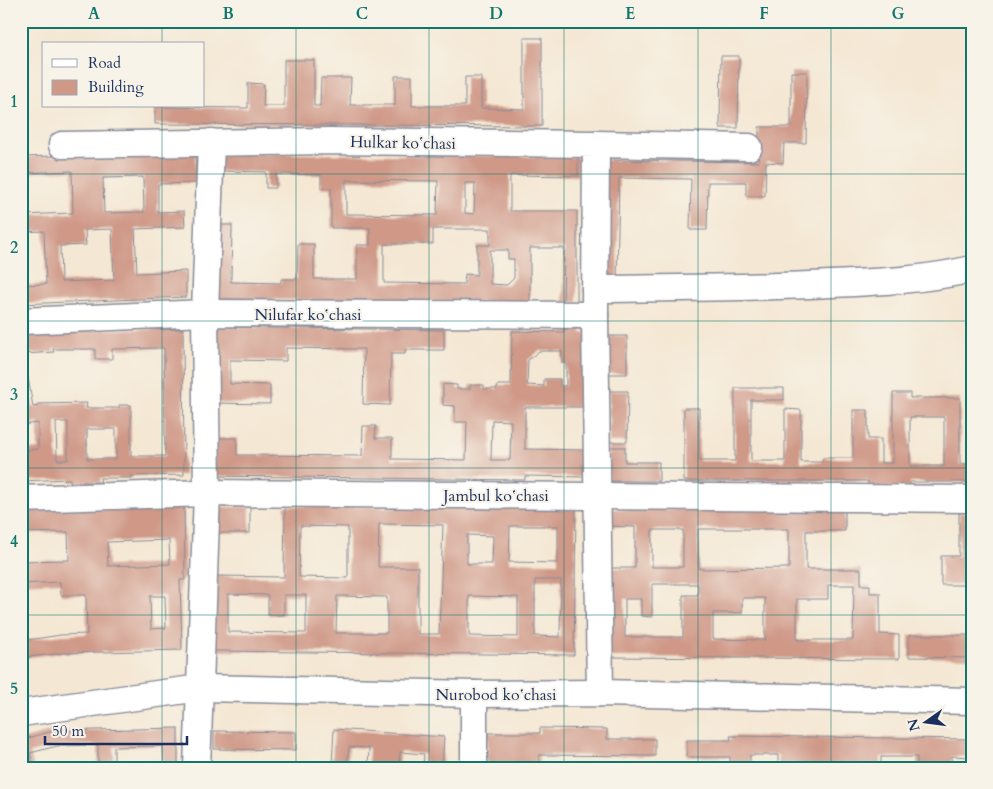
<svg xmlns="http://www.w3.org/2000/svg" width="993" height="789" font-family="Cardo,serif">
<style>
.building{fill:#cf9887;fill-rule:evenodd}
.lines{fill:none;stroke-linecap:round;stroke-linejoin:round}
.minor-casing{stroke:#888b98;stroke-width:29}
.minor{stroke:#fff;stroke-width:26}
.grid{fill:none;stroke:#0f766e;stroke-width:1;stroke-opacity:0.55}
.labels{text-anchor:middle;stroke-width:4;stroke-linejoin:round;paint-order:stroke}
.street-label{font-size:16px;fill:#1b2f5e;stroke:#f7f3e8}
.neatline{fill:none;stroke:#0f766e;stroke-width:2}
.grid-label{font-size:16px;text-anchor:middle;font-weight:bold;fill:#0f766e}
</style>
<rect width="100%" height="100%" fill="#f7f3e8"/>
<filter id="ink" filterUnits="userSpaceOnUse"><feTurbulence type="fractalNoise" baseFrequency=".02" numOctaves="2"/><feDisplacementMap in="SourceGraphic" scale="10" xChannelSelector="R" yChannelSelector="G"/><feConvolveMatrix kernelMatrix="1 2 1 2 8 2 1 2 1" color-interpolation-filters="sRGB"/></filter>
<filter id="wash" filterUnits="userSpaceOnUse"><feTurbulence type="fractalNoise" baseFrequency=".0096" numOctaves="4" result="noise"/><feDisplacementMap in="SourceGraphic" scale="20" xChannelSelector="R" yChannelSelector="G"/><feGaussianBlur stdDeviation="1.12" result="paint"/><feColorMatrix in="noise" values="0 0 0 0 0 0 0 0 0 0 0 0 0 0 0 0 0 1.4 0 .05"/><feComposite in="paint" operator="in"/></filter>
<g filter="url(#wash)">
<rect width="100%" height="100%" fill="#f4e7d3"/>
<g id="blocks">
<g class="building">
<polygon points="524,38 542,38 542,126 155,124 155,107 248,108 248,83 264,84 263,106 284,106 284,60 314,60 314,106 320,106 321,78 351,78 350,105 395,105 395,76 412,76 412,106 465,106 465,77 481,77 481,108 524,109"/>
<polygon points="721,56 739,56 738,128 720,128"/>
<polygon points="791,72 807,72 806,143 784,143 783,163 766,162 765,196 746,196 746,182 708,182 707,230 690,230 691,179 619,178 617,282 600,282 601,160 759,162 759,127 791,127"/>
<path d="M195 152 196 183 158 184V212L184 211 185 227 135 229 137 273 186 271V297L21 304V285L46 284 44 231 21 232V215L73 213 72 171 21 173V157ZM143 177 144 212 104 213 103 178ZM112 229 114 280 61 282 60 246 86 245 85 230Z"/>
<path d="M218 153 578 157V176L510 175V211H577V302H563L564 248H530V302L217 299 218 225H232L231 282 281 283V279H297L298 244H314V279H357V245H370V228H331V188H321V175L276 174V188H266V172L218 171ZM346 180 438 181 437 215 346 214ZM465 183H475L474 214 465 213ZM433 229H490V245H477V275L465 274 464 284 384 283V244H433ZM490 250H508V259H514V278L507 285 490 284Z"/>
<polygon points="212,327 444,330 444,350 405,350 405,354 391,354 390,405 363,404 364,349 286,348 286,361 230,360 230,384 270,385 270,404 212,403"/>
<path d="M183 329 184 475 132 476V478H100L101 482H70V479L21 481V451L38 449V423L21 425V334L52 332V330ZM164 348 165 456H131V405H119V408H86L87 403 38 404V406L33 407 24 354 54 352 53 349H95V359H112V349ZM56 422H68V460H57ZM87 429H116V459H87Z"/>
<path d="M564 329H581V333H587L586 407H525V449L587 450V477L525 476V480L214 476V438H237V455L362 456 363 426H376L375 438H392V459L466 460 467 422H455V406L443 405V384L457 385V389H470V385H484V389H497L498 385H511L512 331 564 332ZM539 351H562V363H566V386H560V379H544V386L527 385 528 360ZM492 420 511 421 510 460H491Z"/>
<polygon points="609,336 627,336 627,374 608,374"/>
<path d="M735 388H784V400H751V461H785V409L801 410V462H822L823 458H853V410H868V439H881V463H893V393H910V398H960V464H972V482H910V487H868V481H684V408H699V461H735ZM910 417H944V466H910Z"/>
<polygon points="609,391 628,391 627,442 609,442"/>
<polygon points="609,447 625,447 625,462 659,462 659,481 609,481"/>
<path d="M184 506 185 580H180L182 650 62 653 21 658V641L61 635 87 634 86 595H61L60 582 21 584V561L69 560 68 532 21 533V510ZM169 540 170 564 108 566 107 542ZM150 596H165L166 628 151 629Z"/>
<path d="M285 506 576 509 574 655 214 651 215 576 284 577ZM379 524 443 525 439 634H418V567H378ZM300 526 348 527V578L299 577ZM510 526H558V563L509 562ZM467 535 493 536 492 564H467ZM535 580H561L560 637 535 636ZM228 594 268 595V615H284V595H306V633L228 632ZM337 596 387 597V633H336ZM469 596 518 597V637L469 636Z"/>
<rect x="216" y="507" width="34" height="26"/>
<path d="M605 509 845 510V531H806V569H861V585H870V593H880V634L899 635V659L605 657V568H635V527L605 526ZM698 529H789V568L699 569ZM652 530H683V567H652ZM652 584H698V595H683V637H625V599H641V616L652 617ZM828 585H854L853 640H797V599H828ZM742 598H765V640L713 639V613H742Z"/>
<polygon points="959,513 972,513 972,585 941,585 941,556 959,556"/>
<polygon points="909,635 972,635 972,658 909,657"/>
<polygon points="178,728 178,768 164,768 163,746 114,747 114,768 98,768 98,745 57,746 30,753 34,768 21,768 21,740 53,731"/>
<polygon points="540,728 607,729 607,739 655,739 655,756 539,755 539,768 487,768 488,733 540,733"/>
<polygon points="334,729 444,737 442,768 423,768 424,754 400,752 399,768 368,768 369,748 349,747 347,766 332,765"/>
<polygon points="214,731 296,732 296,750 214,749"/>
<polygon points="730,736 972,739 972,757 952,756 952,768 917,768 917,757 881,757 881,768 778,768 778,755 750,755 750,768 730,768 730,757 687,757 687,740 731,740"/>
</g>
</g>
</g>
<g filter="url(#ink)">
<use href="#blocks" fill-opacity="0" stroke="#888b98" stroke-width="1"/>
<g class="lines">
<defs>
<g id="minor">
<polyline points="596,144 749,147"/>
<polyline points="62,145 329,141 596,144 595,315 600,693"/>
<path d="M595 289C674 288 752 288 831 284 878 282 926 280 972 269"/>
<polyline points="21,321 205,313 595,315"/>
<polyline points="21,499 207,493 972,499"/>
<polyline points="21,713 200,688 474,694 600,693 972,701"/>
<polyline points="197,768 207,493 205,313 211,142"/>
<polyline points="474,768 474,694"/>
</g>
</defs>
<use href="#minor" class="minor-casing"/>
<use href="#minor" class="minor"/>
</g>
</g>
<path class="grid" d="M162 21V44M296 21V768M429 21V768M564 21V768M698 21V768M831 21V768M162 106V768M21 174H972M21 321H972M21 468H972M21 615H972"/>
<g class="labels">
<g class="street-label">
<text transform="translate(403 142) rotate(1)" y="6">Hulkar koʻchasi</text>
<text x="308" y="320">Nilufar koʻchasi</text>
<text x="496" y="501">Jambul koʻchasi</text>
<text x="496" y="700">Nurobod koʻchasi</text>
</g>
</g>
<rect width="993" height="789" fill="none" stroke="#f7f3e8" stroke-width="55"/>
<rect x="42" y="42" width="162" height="65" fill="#f7f3e8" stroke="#9fa5b1"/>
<rect x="52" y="59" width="25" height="8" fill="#ffffff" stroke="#9fa5b1"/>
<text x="88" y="68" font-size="15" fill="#1b2f5e">Road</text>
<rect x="52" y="80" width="25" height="15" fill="#cf9887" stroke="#9fa5b1"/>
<text x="88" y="92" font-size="15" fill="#1b2f5e">Building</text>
<g transform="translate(926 722) rotate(256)" stroke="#f7f3e8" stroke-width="4" paint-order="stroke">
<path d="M0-4L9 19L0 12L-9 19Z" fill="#1b2f5e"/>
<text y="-8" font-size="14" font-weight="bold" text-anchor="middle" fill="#1b2f5e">N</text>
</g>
<path d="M45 736v8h142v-8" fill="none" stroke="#1b2f5e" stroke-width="2.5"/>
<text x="52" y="736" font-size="15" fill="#1b2f5e" stroke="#f7f3e8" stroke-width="4" paint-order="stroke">50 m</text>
<rect x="28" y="28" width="938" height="734" class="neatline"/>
<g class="grid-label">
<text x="94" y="19">A</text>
<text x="228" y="19">B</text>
<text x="362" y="19">C</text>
<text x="496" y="19">D</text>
<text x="630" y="19">E</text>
<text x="764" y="19">F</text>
<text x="898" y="19">G</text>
<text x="14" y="107">1</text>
<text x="14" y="253">2</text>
<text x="14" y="400">3</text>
<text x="14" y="547">4</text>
<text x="14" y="694">5</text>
</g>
</svg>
